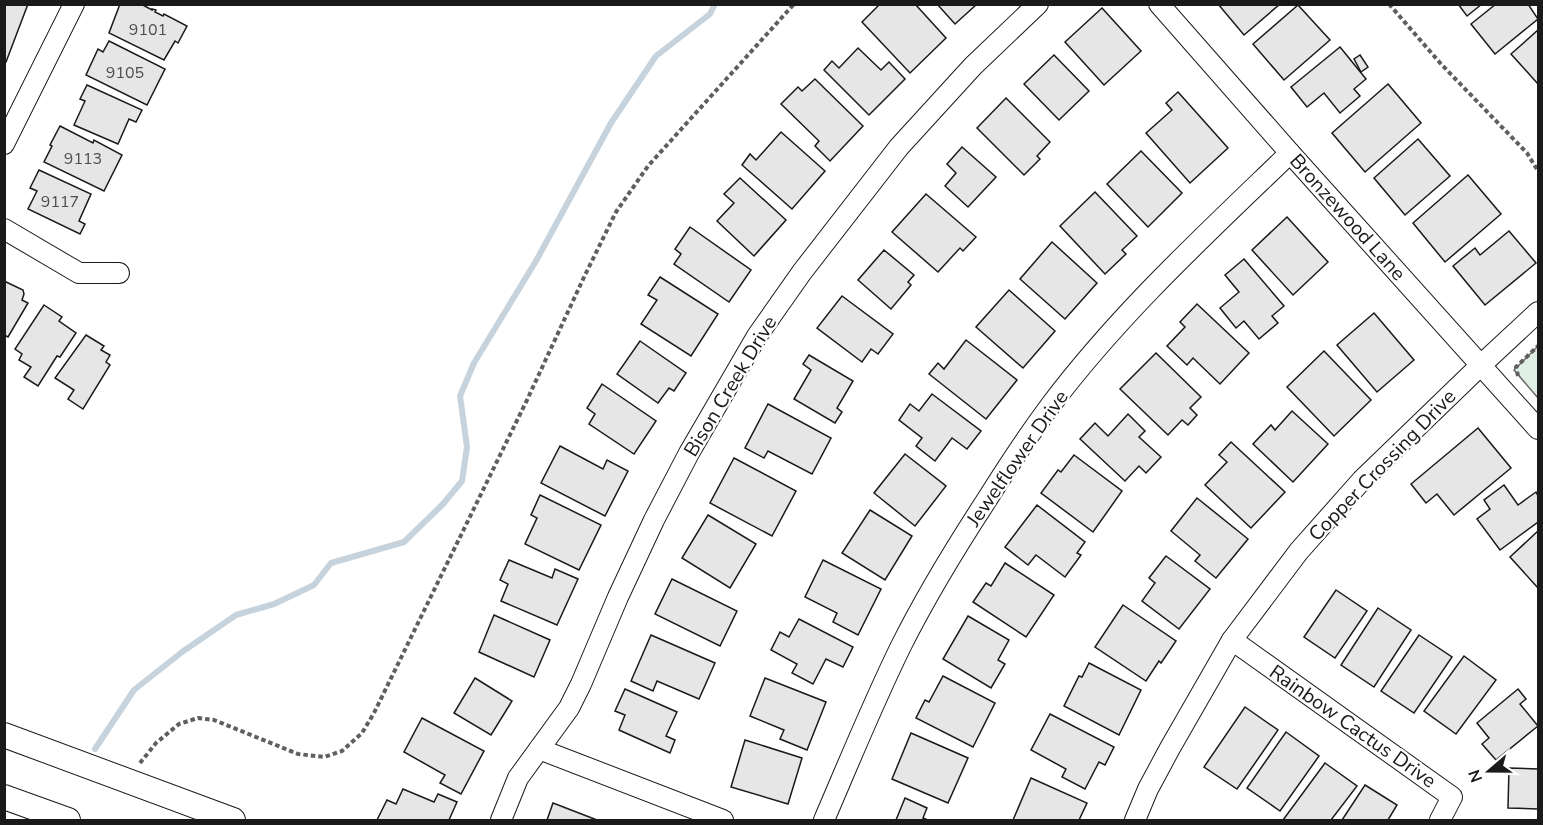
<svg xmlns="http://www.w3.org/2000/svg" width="1543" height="825" font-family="'Nunito Sans',sans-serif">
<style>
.green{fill:#e0efe3;stroke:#6a6a6a;stroke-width:1.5}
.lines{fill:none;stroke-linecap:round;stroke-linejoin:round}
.stream{stroke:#c6d2dc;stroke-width:6}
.building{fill:#e6e6e6;stroke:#1a1a1a;stroke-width:1.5}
.minor-casing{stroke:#1a1a1a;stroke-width:22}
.tertiary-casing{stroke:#1a1a1a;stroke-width:26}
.path{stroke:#5f5f5f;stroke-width:4;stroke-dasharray:4.5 3;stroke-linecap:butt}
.minor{stroke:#fff;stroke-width:20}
.tertiary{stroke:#fff;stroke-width:24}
.labels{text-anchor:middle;stroke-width:4.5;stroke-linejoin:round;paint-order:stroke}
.number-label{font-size:16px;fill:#4d4d4d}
.street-label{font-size:20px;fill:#1a1a1a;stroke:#fff}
</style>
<rect width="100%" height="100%" fill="#fff"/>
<polygon class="green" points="1538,346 1538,398 1514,370"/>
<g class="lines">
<polyline class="stream" points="95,749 134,690 182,652 236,615 274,604 314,585 331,563 404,542 443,504 462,481 467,447 460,396 474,363 536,261 611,123 656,56 710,14 715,4"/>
</g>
<g class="building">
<polygon points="4,4 28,4 6,62 4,61"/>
<polygon points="120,4 141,4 152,10 152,9 156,10 155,12 163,16 164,14 187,26 178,43 175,41 164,60 109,33"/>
<polygon points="880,4 915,4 946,38 910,73 862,22"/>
<polygon points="937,4 977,4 955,24"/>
<polygon points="1218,4 1280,4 1244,35"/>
<polygon points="1458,4 1482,4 1467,16"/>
<polygon points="1496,4 1528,4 1538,19 1495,54 1471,24"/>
<polygon points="1298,5 1330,40 1284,80 1253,44"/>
<polygon points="1102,8 1141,51 1104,85 1065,42"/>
<polygon points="1538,30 1538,84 1511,54"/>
<polygon points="109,41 165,69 147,105 86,75 98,49 103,52"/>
<polygon points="1340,47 1366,79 1354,89 1360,96 1340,113 1324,93 1307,107 1291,87"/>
<polygon points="858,48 881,70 889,62 905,79 869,115 824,70 832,61 839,68"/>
<polygon points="1054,55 1089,91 1059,120 1024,84"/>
<polygon points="1360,55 1368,67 1361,72 1354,59"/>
<polygon points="815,79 863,126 830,161 815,146 819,141 781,104 798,87 802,91"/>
<polygon points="1388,84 1421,123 1365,172 1332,133"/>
<polygon points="87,85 142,110 136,122 129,119 118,144 74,125 85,101 80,99"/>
<polygon points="1178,92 1228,148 1190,183 1146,133 1172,110 1166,103"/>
<polygon points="1006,98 1050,142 1037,156 1040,159 1024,175 977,128"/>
<polygon points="60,126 93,143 94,140 122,155 104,191 44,162 52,146 50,145"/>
<polygon points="781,132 825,171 792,209 742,165 750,154 756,160"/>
<polygon points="1418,139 1450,176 1405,215 1374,178"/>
<polygon points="962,147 996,177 968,207 945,186 956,173 947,164"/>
<polygon points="1141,151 1182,193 1148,227 1107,184"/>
<polygon points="39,170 91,194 79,221 85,224 80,234 28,209 37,191 30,188"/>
<polygon points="1468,175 1501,214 1445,262 1413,223"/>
<polygon points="740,178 786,220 754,256 717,221 734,203 724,194"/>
<polygon points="1095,192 1137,236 1122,250 1126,254 1105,274 1060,226"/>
<polygon points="926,194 976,237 963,251 960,248 938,272 892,232"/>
<polygon points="1287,217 1328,262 1293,295 1252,250"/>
<polygon points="690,227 751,270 729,302 674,264 681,254 675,249"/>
<polygon points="1509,231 1536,263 1485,305 1453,266 1475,248 1480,255"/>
<polygon points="1052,242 1097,283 1065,319 1020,279"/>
<polygon points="884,250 914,275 908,282 911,285 891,309 858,280"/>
<polygon points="1244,259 1284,306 1272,316 1278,323 1259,339 1244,321 1236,328 1220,308 1239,292 1225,275"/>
<polygon points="660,277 718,314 691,356 641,324 657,300 648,295"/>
<polygon points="4,281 23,290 24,294 22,300 28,303 8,337 4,335"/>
<polygon points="1009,290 1055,331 1023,368 976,327"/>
<polygon points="842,296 893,334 878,354 871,349 862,362 817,328"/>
<polygon points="1197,304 1249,353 1220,384 1193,358 1187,365 1167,346 1185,327 1180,322"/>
<polygon points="44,305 62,317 59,321 76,333 60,357 57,356 38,386 24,377 31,367 19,360 22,354 15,349"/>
<polygon points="1374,313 1414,360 1377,392 1337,345"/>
<polygon points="86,335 104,346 101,350 110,355 106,362 110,365 83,409 68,399 74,390 55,378"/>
<polygon points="966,340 1017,380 986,419 929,374 938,363 944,369"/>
<polygon points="640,341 686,373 674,391 669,388 658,403 617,374"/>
<polygon points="1324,351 1371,400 1334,436 1287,387"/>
<polygon points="1156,353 1201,397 1190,408 1197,415 1188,425 1182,420 1168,435 1120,389"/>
<polygon points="809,355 853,381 837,408 842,412 835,423 794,399 811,370 803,364"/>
<polygon points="602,384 656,421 634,454 589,424 595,414 587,408"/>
<polygon points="932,394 981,431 967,449 952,438 935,461 916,446 922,438 899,420 910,404 919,411"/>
<polygon points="768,404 831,438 812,474 768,451 764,458 745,448"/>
<polygon points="1292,411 1328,444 1293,482 1253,444 1271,425 1275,430"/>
<polygon points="1128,414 1145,431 1139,437 1161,457 1146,473 1139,466 1125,481 1080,439 1095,423 1108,436"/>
<polygon points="1478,428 1511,468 1454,515 1437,494 1426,503 1411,484"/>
<polygon points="1231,442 1285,492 1251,528 1205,485 1227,462 1219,455"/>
<polygon points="560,446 603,469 607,460 628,471 605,516 541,483"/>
<polygon points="905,454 946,486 915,526 874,493"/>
<polygon points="1074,455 1122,491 1093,532 1041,493 1058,470 1061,472"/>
<polygon points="734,458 796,491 772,536 710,503"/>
<polygon points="1504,485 1518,505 1536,492 1538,496 1538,522 1500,550 1477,519 1490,509 1484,500"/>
<polygon points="540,495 601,525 579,570 525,544 537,518 531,515"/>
<polygon points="1197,498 1248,539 1216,578 1195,561 1200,555 1171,531"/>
<polygon points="1037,505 1085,542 1077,553 1081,555 1065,577 1036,555 1028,565 1005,547"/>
<polygon points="870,510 912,536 885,580 842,553"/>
<polygon points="708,515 756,544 730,588 682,558"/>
<polygon points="1538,531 1538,588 1510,557"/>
<polygon points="1166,556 1210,589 1179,629 1142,601 1155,583 1149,578"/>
<polygon points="509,560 552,578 555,569 578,579 557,625 501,601 508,584 500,580"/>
<polygon points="823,560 881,589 858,635 833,622 837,613 805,597"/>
<polygon points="1005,563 1054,595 1026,637 973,602 986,583 991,586"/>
<polygon points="672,579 737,611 720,646 655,614"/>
<polygon points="1336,590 1367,611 1335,658 1304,637"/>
<polygon points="1123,605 1176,641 1161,663 1159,661 1146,681 1095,647"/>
<polygon points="1378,608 1411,630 1374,687 1341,665"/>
<polygon points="494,615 550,640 534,677 479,652"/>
<polygon points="968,616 1009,640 998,660 1005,664 991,688 943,659"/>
<polygon points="799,619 853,647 843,667 826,659 813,684 792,673 797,664 771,650 780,632 789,637"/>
<polygon points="651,635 715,663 699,699 657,681 653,691 631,681"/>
<polygon points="1419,635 1452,657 1414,713 1381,691"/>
<polygon points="1464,656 1496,680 1456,734 1424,711"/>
<polygon points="1089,663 1141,690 1119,735 1064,706 1079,676 1082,677"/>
<polygon points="943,676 995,703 973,747 916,718 925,700 929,702"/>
<polygon points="475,678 512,701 491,735 454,713"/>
<polygon points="765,678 826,702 807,750 780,739 784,730 750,716"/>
<polygon points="625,689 677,712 666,736 675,740 670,753 619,730 625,715 615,711"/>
<polygon points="1518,689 1526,699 1520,704 1538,726 1496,760 1482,744 1489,738 1477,723"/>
<polygon points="1245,707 1278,730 1237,789 1204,767"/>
<polygon points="1050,714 1114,747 1105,765 1099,762 1085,789 1062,777 1066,769 1031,750"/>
<polygon points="422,718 484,751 461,794 440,783 445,775 404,752"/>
<polygon points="1286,732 1319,756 1280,811 1247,788"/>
<polygon points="911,733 968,758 948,803 892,779"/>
<polygon points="745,740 802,758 788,804 731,787"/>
<polygon points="1325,763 1357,786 1331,820 1283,820"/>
<polygon points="1509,768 1538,769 1538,809 1508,808"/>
<polygon points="1031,778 1087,803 1079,820 1013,820"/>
<polygon points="1365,785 1397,805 1388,820 1342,820"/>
<polygon points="403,789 434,802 438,794 457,802 449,820 377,820 387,800 396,804"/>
<polygon points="905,798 927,808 923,818 928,820 896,820"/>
<polygon points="553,803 597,820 547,820"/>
</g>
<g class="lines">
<defs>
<g id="minor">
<polyline points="1159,4 1290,153 1538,429"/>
<polyline points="4,144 74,4"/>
<polyline points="4,229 79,273 119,273"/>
<polyline points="1232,640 1452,797 1440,820"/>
<polyline points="539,749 723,820"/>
<polyline points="501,820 518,778 569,708 581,684 618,597 654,520 689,453 757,336 802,272 899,147 973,66 1038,4"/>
<path d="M824 820C849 762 873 703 901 646 926 596 956 547 986 501 1006 469 1027 437 1050 406 1120 313 1206 234 1290 153"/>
<polyline points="1135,820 1148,789 1170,748 1232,640 1299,551 1362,480 1481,365 1538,312"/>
</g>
<g id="tertiary">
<polyline points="4,735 233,820"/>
<polyline points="4,797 68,820"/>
</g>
</defs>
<use href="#minor" class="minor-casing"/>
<use href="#tertiary" class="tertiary-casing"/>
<g class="path">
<polyline points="1389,4 1441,64 1527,153 1538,171"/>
<polyline points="1518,376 1516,367 1538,346"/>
<polyline points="140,763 156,743 179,724 198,718 214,720 298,754 324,757 342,751 362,733 374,713 527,400 585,275 616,212 648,166 794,4"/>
</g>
<use href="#minor" class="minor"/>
<use href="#tertiary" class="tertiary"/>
</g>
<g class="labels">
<g class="number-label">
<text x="148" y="35">9101</text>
<text x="125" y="78">9105</text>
<text x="83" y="164">9113</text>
<text x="60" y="207">9117</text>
</g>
<g class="street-label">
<text transform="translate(1348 217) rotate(48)" y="7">Bronzewood Lane</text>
<text transform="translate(730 386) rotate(-59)" y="7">Bison Creek Drive</text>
<text transform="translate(1017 458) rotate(-55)" y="7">Jewelflower Drive</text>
<text transform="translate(1382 465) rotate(-46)" y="7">Copper Crossing Drive</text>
<text transform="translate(1353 726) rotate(35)" y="7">Rainbow Cactus Drive</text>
</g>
</g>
<rect width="1543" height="825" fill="none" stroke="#1a1a1a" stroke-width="12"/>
<g transform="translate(1489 771) rotate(250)" stroke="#ffffff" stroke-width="4.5" paint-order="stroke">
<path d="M0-4.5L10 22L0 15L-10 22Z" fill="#1a1a1a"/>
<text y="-9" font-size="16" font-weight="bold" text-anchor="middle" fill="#1a1a1a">N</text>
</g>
</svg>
